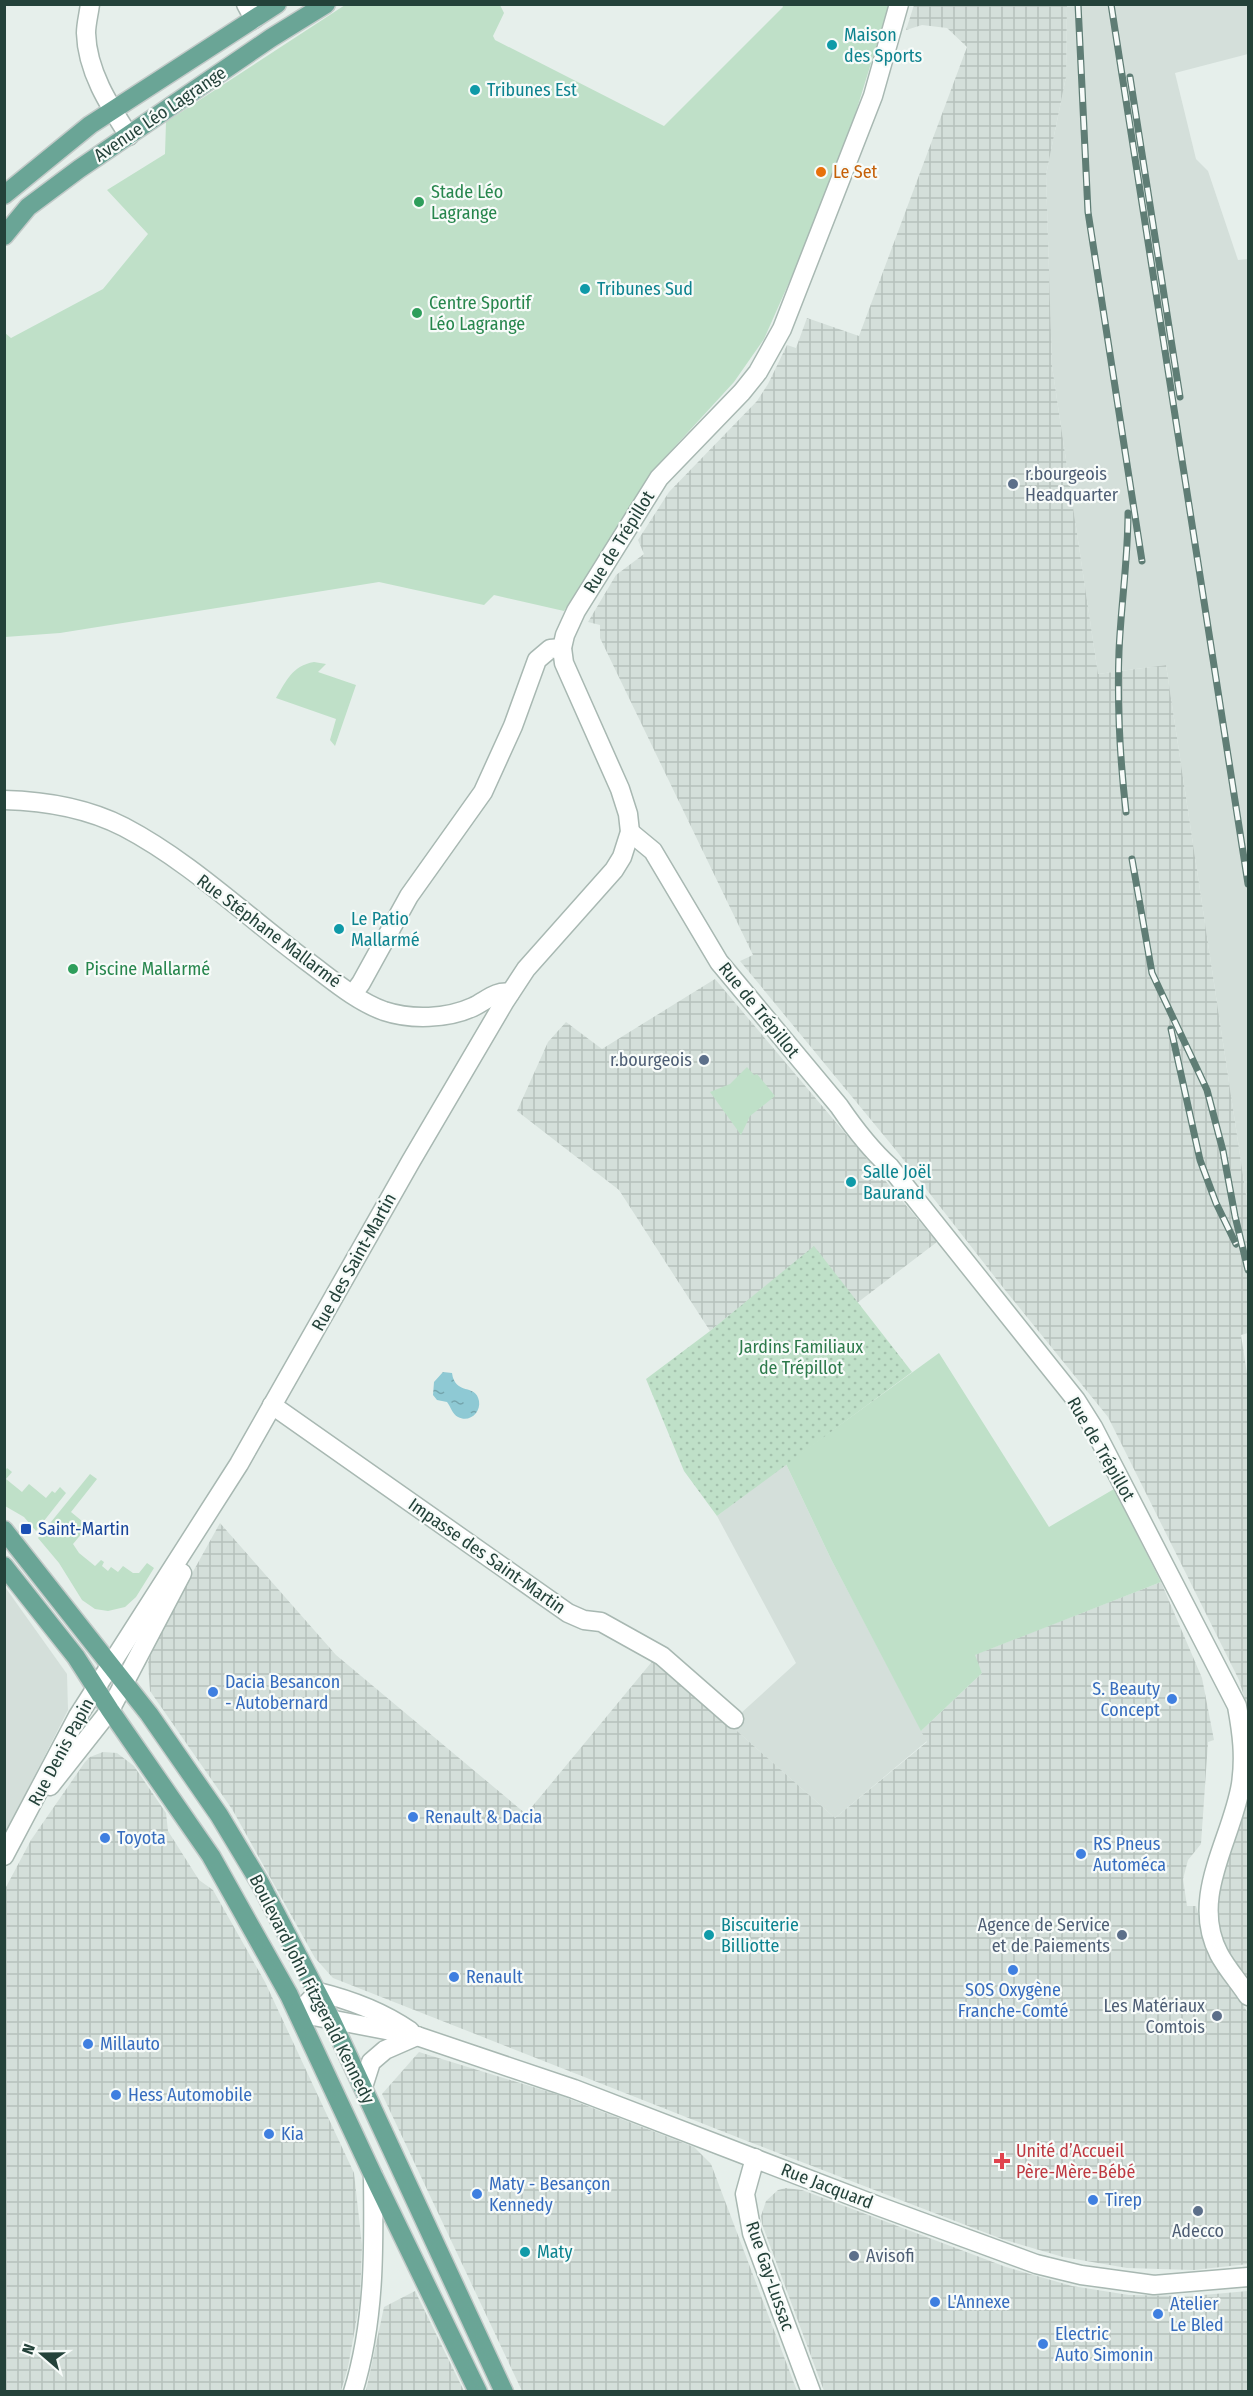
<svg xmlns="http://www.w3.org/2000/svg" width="1253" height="2396" font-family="'Fira Sans Condensed',sans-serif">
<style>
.built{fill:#d4dfda}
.industrial{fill:url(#industrial-grid)}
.grass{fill:#bfe0c8}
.park{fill:url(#park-dots)}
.water{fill:url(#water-ripples)}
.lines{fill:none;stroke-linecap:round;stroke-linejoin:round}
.minor-casing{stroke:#a8b8b2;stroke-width:21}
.major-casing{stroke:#c2cac8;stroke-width:21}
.minor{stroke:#fff;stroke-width:18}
.major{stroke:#6aa596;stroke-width:18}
.rail-casing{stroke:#5f7d75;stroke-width:7}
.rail{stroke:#f7fbf9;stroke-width:4.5;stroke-dasharray:14;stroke-linecap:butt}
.culture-dot{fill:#0f9aa8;stroke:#f7fbf9;stroke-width:2}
.food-dot{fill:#e8710a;stroke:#f7fbf9;stroke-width:2}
.leisure-dot{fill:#2e9e5b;stroke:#f7fbf9;stroke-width:2}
.service-dot{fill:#5c6f8a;stroke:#f7fbf9;stroke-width:2}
.transit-dot{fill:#1a4fb4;stroke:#f7fbf9;stroke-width:2}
.shop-dot{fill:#3f7fe0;stroke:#f7fbf9;stroke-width:2}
.health-dot{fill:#e0444e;stroke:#f7fbf9;stroke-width:2}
.labels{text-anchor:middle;stroke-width:4.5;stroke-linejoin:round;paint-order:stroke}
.culture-label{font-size:18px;fill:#0d838f;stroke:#f7fbf9;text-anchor:start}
.street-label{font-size:18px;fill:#24423a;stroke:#f7fbf9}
.food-label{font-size:18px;fill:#c56008;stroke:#f7fbf9;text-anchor:start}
.leisure-label{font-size:18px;fill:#27864d;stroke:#f7fbf9;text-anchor:start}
.service-label{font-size:18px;fill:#4e5e75;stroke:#f7fbf9;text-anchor:end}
.park-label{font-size:18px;fill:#2d7a4b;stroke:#f7fbf9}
.transit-label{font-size:18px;fill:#164399;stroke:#f7fbf9;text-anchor:start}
.shop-label{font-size:18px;fill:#366cbe;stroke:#f7fbf9;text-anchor:start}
.health-label{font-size:18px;fill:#be3a42;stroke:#f7fbf9;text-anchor:start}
</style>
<defs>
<pattern id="industrial-grid" width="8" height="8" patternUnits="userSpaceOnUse" patternTransform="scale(1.5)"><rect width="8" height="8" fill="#d4dfda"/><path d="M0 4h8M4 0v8" fill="none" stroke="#b6c1bc"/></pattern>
<pattern id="park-dots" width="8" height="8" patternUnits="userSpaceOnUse" patternTransform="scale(1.5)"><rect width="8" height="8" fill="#bfe0c8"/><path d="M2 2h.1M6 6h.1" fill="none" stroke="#a4c1ad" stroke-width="1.8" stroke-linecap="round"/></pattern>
<pattern id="water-ripples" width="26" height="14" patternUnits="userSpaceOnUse" patternTransform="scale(1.5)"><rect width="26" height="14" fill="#8ec9d4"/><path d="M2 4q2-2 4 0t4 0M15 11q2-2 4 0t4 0" fill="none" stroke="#74a5ad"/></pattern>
</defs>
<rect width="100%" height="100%" fill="#e6efeb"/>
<g class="built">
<polygon points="1067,5 1248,5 1248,54 1175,73 1196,159 1208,171 1238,260 1248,259 1248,1208 1166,665 1098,674 1052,366 1046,175 1066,77"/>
<polygon points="786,1464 831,1559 927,1741 835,1818 729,1724 796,1663 717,1516"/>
<polygon points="5,1587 67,1674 68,1710 5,1834"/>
</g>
<g class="industrial">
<polygon points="914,5 1067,5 1066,77 1046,175 1052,366 1098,674 1166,665 1248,1208 1248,1333 1241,1335 1248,1380 1248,1710 1239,1680 1108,1417 1005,1290 895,1149 740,961 753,955 600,638 600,625 588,622 616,575 644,554 638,540 669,492 757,401 768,384 787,345 796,348 807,318 859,336 967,47 947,28 922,25 906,30"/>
<polygon points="715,979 937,1242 857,1303 814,1247 710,1331 619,1190 517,1111 548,1042 566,1022 602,1049"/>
<polygon points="220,1523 336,1655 526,1814 655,1658 835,1818 927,1742 921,1731 982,1673 974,1655 1161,1582 1202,1678 1214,1740 1208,1742 1201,1844 1188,1860 1183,1879 1187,1906 1196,1906 1210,1953 1248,2013 1248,2264 1194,2270 1127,2268 1063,2257 1002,2239 747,2141 333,1978 315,1958 232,1809 150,1691 148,1663 154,1642"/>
<polygon points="103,1752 117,1753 134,1766 166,1813 168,1831 199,1880 213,1890 265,1982 354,2173 362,2245 360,2300 348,2367 341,2391 5,2391 5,1889 31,1840 85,1762 90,1757"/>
<polygon points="1248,1789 1248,1988 1239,1976 1221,1937 1218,1907 1219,1891 1233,1831"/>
<polygon points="419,2052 559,2095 694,2147 711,2164 797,2391 522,2391 382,2094"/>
<polygon points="786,2188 802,2190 1006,2267 1072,2286 1129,2295 1192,2296 1248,2291 1248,2391 824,2391 762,2224 761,2216 766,2201 778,2190"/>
<polygon points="415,2291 464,2391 366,2391 384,2307"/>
</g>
<g class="grass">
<polygon points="345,5 500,5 504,13 493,36 495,40 664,126 783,7 782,5 889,5 851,128 799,260 764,339 734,382 657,466 564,611 494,595 484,605 379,582 60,633 5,637 5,333 11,338 103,289 148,234 107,190 165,154 166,122"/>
<path d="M314 662 326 664 318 672 356 685 335 746 330 740 336 719 276 698C287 680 292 666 314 662Z"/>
<polygon points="747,1067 754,1075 757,1074 775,1096 750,1116 741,1135 710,1092 730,1084"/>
<polygon points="939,1353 1049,1527 1114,1489 1161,1582 975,1655 982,1673 921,1731 831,1559 786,1464"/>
<polygon points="7,1468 12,1472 6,1479 22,1492 29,1484 46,1498 52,1491 55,1493 60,1487 66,1493 36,1531 24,1517 5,1506 5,1471"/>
<polygon points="90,1474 97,1479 71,1512 88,1526 73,1544 79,1553 95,1566 101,1560 104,1562 102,1566 108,1571 111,1567 118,1572 123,1566 133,1573 139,1573 147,1563 154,1568 136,1597 125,1607 108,1611 95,1609 82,1600 59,1563 38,1538"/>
</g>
<polygon class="park" points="814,1246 912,1372 717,1516 684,1471 646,1379 710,1331"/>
<path class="water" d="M443 1372 452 1373C455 1396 476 1383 479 1401 481 1413 469 1423 458 1417 452 1414 451 1407 447 1402L437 1400 433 1395 434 1382Z"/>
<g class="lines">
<defs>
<g id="minor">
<path d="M90 4C89 13 86 24 86 33 87 71 109 105 129 136"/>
<polyline points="246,4 254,19"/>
<path d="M4 800C45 801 87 808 124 827 189 861 245 915 304 959 329 977 354 1000 384 1011 411 1020 447 1019 473 1007 486 1001 496 990 510 993"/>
<path d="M630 832 653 851 719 962 839 1106C854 1128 870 1149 890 1167L1076 1400 1093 1427 1237 1706C1242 1733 1245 1757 1241 1784 1232 1840 1189 1897 1219 1954 1227 1969 1239 1982 1248 1996"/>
<polyline points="353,994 361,983 409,896 483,792 513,726 537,660 550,649 562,648"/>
<polyline points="272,1405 568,1613 584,1620 601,1622 662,1656 734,1719"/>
<polyline points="50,1786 110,1710 182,1573"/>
<polyline points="4,1856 78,1716 239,1464 411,1161 505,1001 526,969 614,870 622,857 630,832 628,814 620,789 564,663 562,648 565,635 576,611 659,478 742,392 758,372 782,329 873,96 899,4"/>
<polyline points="298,2013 417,2036 574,2089 878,2206 1036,2264 1081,2275 1154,2285 1248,2277"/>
<path d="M298 2013 318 1992C351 2000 381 2011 410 2031"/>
<polyline points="363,2087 371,2062 385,2050 417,2036"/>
<polyline points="755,2158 745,2194 752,2233 811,2392"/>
<path d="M353 2392C375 2322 374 2247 373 2175"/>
</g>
<g id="major">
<polyline points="4,195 90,125 277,4"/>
<polyline points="4,236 28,207 79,169 271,38 326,4"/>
<polyline points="4,1530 149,1714 219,1815 260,1883 331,2019 504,2392"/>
<polyline points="4,1566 76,1657 110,1710 211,1856 289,1995 373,2175 478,2392"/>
</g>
</defs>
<use href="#minor" class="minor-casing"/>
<use href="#major" class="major-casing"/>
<use href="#minor" class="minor"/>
<use href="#major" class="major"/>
<defs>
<g id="rail">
<polyline points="1078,4 1088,212 1142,561"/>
<polyline points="1111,4 1248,884"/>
<polyline points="1130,77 1180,397"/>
<path d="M1126 812C1120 759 1117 705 1119 651 1121 605 1128 559 1128 513"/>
<polyline points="1132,859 1152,973 1207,1090 1223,1151 1235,1216 1248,1270"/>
<polyline points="1171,1029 1200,1160 1216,1203 1236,1244"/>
</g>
</defs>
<use href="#rail" class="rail-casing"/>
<use href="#rail" class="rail"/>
</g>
<g class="culture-dot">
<circle cx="832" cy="45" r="6"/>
<circle cx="475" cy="90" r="6"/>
<circle cx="585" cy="289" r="6"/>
<circle cx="339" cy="929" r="6"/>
<circle cx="851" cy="1182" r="6"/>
<circle cx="709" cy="1935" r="6"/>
<circle cx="525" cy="2252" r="6"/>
</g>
<circle class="food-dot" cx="821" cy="172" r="6"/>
<g class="leisure-dot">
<circle cx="419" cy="202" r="6"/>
<circle cx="417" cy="313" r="6"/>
<circle cx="73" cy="969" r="6"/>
</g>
<g class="service-dot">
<circle cx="1013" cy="484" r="6"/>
<circle cx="704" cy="1060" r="6"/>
<circle cx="1122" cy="1935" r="6"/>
<circle cx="1217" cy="2016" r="6"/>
<circle cx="1198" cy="2211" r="6"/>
<circle cx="854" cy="2256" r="6"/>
</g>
<rect class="transit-dot" x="20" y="1523" width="12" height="12" rx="3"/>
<g class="shop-dot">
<circle cx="213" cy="1692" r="6"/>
<circle cx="1172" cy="1699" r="6"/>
<circle cx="413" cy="1817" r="6"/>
<circle cx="105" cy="1838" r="6"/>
<circle cx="1081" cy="1854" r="6"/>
<circle cx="1013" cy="1970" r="6"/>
<circle cx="454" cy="1977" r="6"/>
<circle cx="88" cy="2044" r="6"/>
<circle cx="116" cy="2095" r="6"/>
<circle cx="269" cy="2134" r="6"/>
<circle cx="477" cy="2194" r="6"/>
<circle cx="1093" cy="2200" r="6"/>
<circle cx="935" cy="2302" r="6"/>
<circle cx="1158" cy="2314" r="6"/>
<circle cx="1043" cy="2344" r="6"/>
</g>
<path class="health-dot" d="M999 2152h6v6h6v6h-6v6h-6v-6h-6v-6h6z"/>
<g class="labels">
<g class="culture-label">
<text x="844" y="41">Maison<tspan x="844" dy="21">des Sports</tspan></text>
<text x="487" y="96">Tribunes Est</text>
<text x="597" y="295">Tribunes Sud</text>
<text x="351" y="925">Le Patio<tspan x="351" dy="21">Mallarmé</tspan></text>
<text x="863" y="1178">Salle Joël<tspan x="863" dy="21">Baurand</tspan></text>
<text x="721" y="1931">Biscuiterie<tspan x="721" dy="21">Billiotte</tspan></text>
<text x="537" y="2258">Maty</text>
</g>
<g class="street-label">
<text transform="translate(160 114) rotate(-34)" y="6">Avenue Léo Lagrange</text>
<text transform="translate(619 542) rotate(-58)" y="6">Rue de Trépillot</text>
<text transform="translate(269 931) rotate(37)" y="6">Rue Stéphane Mallarmé</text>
<text transform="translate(759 1010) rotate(51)" y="6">Rue de Trépillot</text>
<text transform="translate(354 1262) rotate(-61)" y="6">Rue des Saint-Martin</text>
<text transform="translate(1101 1449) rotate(60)" y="6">Rue de Trépillot</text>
<text transform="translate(487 1556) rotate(35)" y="6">Impasse des Saint-Martin</text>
<text transform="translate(61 1752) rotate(-62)" y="6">Rue Denis Papin</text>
<text transform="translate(312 1989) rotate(63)" y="6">Boulevard John Fitzgerald Kennedy</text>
<text transform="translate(827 2186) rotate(21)" y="6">Rue Jacquard</text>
<text transform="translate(770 2276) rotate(71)" y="6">Rue Gay-Lussac</text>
</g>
<g class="food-label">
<text x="833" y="178">Le Set</text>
</g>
<g class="leisure-label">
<text x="431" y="198">Stade Léo<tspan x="431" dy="21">Lagrange</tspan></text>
<text x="429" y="309">Centre Sportif<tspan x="429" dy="21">Léo Lagrange</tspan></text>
<text x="85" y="975">Piscine Mallarmé</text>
</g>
<g class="service-label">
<text x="1025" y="480" text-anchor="start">r.bourgeois<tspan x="1025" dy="21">Headquarter</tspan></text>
<text x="692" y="1066">r.bourgeois</text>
<text x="1110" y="1931">Agence de Service<tspan x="1110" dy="21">et de Paiements</tspan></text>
<text x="1205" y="2012">Les Matériaux<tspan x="1205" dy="21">Comtois</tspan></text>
<text x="1198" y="2237" text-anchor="middle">Adecco</text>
<text x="866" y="2262" text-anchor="start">Avisofi</text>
</g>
<g class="park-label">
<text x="801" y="1353">Jardins Familiaux<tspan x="801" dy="21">de Trépillot</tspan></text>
</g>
<g class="transit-label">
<text x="38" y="1535">Saint-Martin</text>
</g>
<g class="shop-label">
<text x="225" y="1688">Dacia Besancon<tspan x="225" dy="21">- Autobernard</tspan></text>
<text x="1160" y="1695" text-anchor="end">S. Beauty<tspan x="1160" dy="21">Concept</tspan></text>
<text x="425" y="1823">Renault &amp; Dacia</text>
<text x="117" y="1844">Toyota</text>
<text x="1093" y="1850">RS Pneus<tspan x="1093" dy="21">Automéca</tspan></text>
<text x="466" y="1983">Renault</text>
<text x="1013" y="1996" text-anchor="middle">SOS Oxygène<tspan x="1013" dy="21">Franche-Comté</tspan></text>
<text x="100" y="2050">Millauto</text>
<text x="128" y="2101">Hess Automobile</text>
<text x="281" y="2140">Kia</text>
<text x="489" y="2190">Maty - Besançon<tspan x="489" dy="21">Kennedy</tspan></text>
<text x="1105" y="2206">Tirep</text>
<text x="947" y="2308">L'Annexe</text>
<text x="1170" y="2310">Atelier<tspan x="1170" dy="21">Le Bled</tspan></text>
<text x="1055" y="2340">Electric<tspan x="1055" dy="21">Auto Simonin</tspan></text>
</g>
<g class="health-label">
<text x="1016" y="2157">Unité d’Accueil<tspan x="1016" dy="21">Père-Mère-Bébé</tspan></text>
</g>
</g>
<rect width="1253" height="2396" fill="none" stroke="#24423a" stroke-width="12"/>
<g transform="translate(42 2354) rotate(290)" stroke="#f7fbf9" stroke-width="4.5" paint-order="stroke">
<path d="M0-4.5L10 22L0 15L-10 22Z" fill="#24423a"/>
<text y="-9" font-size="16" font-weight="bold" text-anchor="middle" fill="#24423a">N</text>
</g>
</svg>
